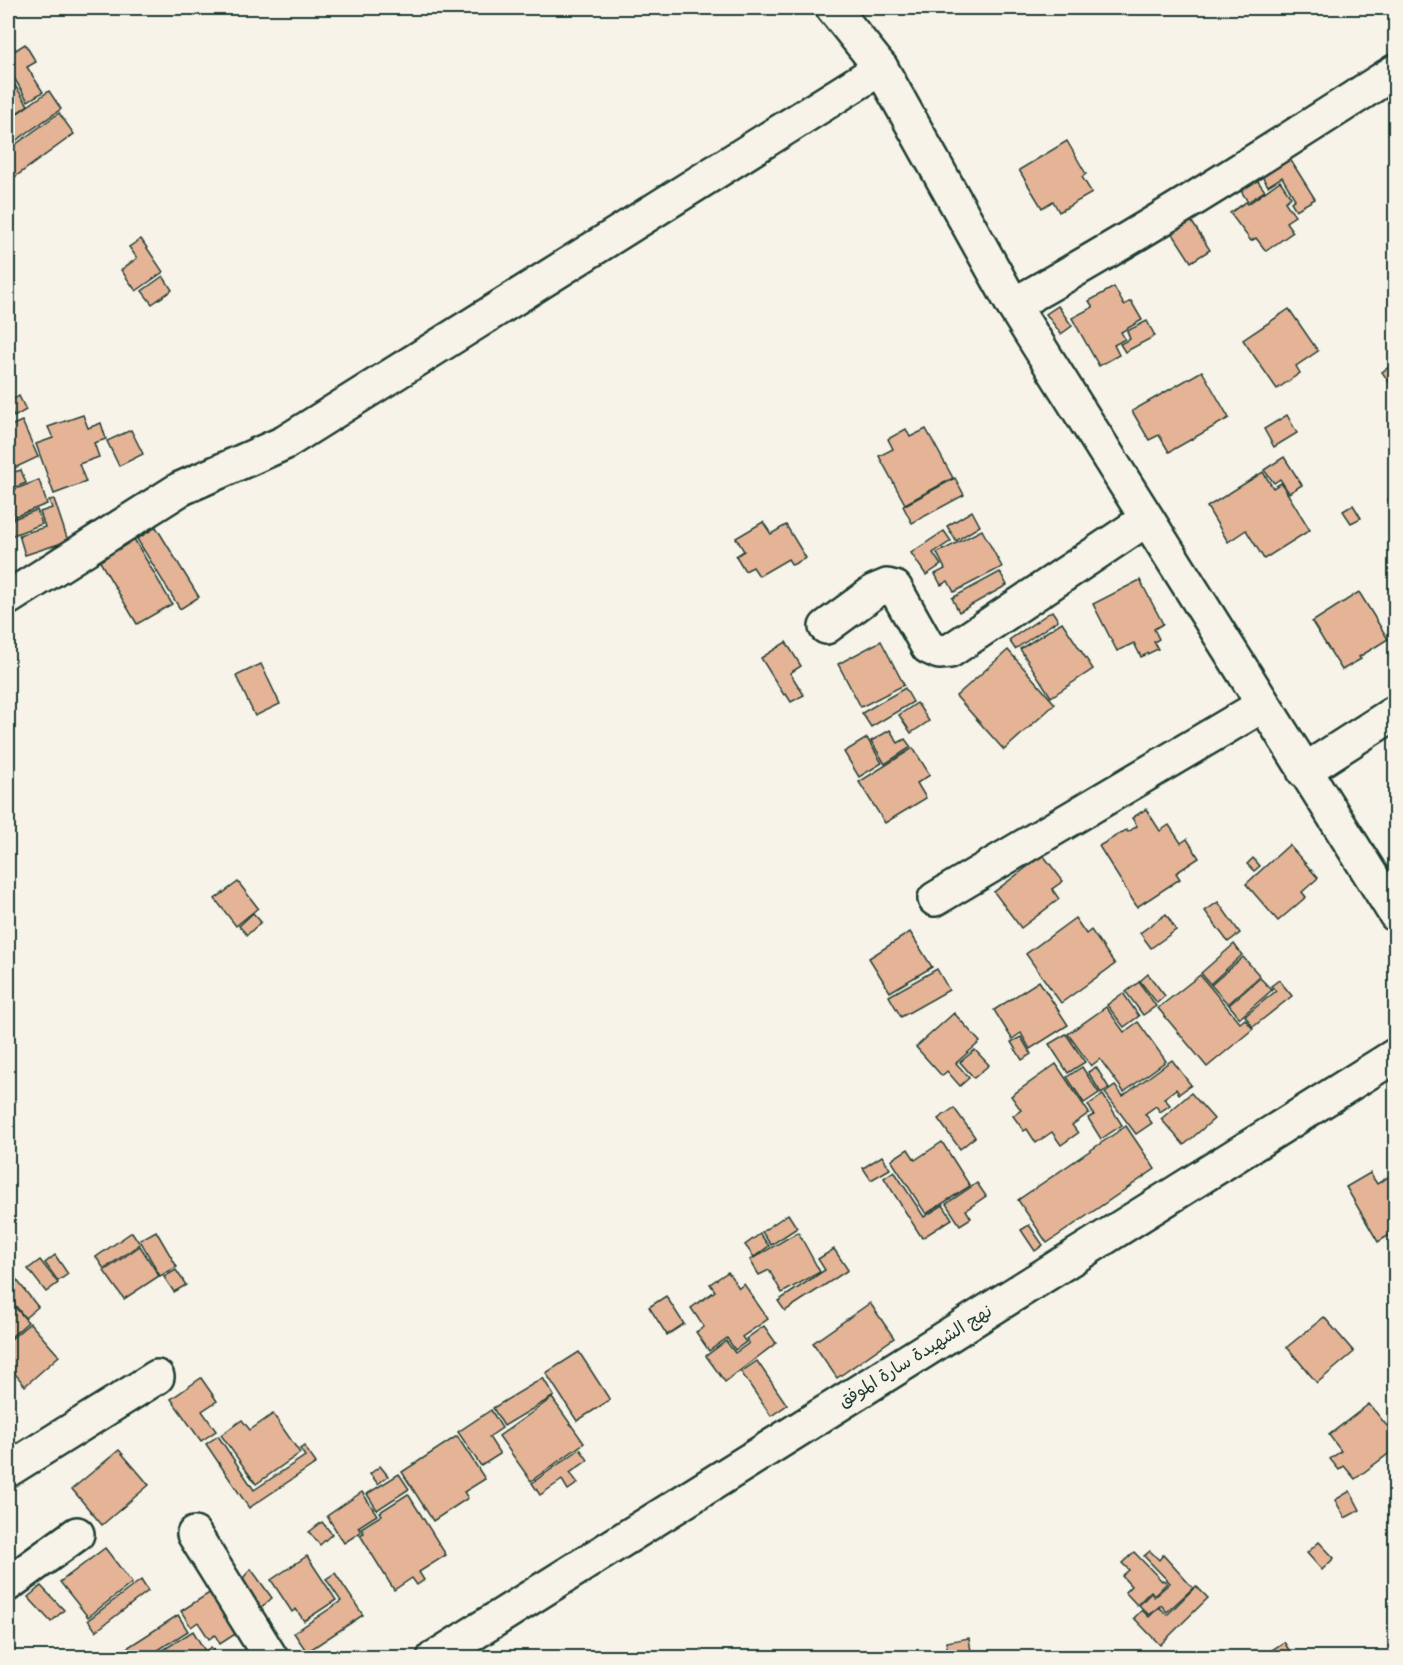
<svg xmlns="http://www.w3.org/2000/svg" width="1403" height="1665" font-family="Mynerve,'Playpen Sans Arabic',sans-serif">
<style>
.building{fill:#e5b496;stroke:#1f3d34;stroke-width:1.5}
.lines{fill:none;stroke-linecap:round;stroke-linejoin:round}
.minor-casing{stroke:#1f3d34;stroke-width:38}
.minor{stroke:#f7f3e8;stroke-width:33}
.labels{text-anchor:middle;stroke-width:4.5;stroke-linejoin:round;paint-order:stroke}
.street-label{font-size:18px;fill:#1f3d34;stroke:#f7f3e8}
</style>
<rect width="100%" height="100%" fill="#f7f3e8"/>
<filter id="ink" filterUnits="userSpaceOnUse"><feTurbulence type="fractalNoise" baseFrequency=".0167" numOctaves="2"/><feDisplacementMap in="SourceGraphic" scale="12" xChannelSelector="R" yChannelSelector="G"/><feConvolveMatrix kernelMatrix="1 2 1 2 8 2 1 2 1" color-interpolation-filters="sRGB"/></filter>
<g filter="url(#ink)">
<g class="building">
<polygon points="8,36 15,49 8,53"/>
<polygon points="25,44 36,62 27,67 43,92 28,101 8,68 8,55"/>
<polygon points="8,75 28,105 8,119"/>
<polygon points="49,91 61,109 8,146 8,120"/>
<polygon points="59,113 74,134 8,182 8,150"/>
<polygon points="1067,141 1086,174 1082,177 1092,193 1059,212 1053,201 1042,208 1019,170"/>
<polygon points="1288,156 1315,199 1296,210 1291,202 1295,199 1282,177 1268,186 1260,173"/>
<polygon points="1257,180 1265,191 1248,202 1241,191"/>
<polygon points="1280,181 1291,197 1285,202 1295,216 1286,222 1293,232 1266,251 1256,238 1251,241 1230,213 1246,202 1248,204"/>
<polygon points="1190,219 1210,250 1191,262 1171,231"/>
<polygon points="141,239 163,272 136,291 121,270 137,258 129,247"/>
<polygon points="163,276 172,290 152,304 142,291"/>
<polygon points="1114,287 1124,305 1131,301 1142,320 1121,332 1125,339 1114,345 1119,355 1099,366 1072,318 1093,307 1089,301"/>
<polygon points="1058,306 1072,326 1061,334 1046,314"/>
<polygon points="1289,309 1318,351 1296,366 1300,373 1277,389 1243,340"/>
<polygon points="1147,321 1155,336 1125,352 1120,344 1130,339 1127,331"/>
<polygon points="1396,362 1396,388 1394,389 1382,372"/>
<polygon points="1202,371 1229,418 1169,452 1159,435 1149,440 1132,411"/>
<polygon points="19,396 26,410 14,417 8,402"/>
<polygon points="83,415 88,428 101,423 106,439 94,443 99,457 79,464 86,482 54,494 36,444 53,438 48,427"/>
<polygon points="1287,415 1297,433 1274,447 1264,429"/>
<polygon points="22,421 38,457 8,471 8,427"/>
<polygon points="906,429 910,437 926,429 953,478 905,504 879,456 893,449 888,439"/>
<polygon points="131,430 143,454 119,466 107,441"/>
<polygon points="1284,457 1302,485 1289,493 1280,479 1274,483 1264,470"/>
<polygon points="21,470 26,483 8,490 8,474"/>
<polygon points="1263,472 1273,488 1281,483 1310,530 1264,559 1246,530 1228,542 1207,507"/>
<polygon points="955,478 964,495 912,523 903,506"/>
<polygon points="39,480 47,504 13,517 8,500 8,492"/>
<polygon points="1396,497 1396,513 1392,514 1388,499"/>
<polygon points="54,499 68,541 25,555 19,535 45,527 40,512 52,508 49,500"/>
<polygon points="1353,505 1361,518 1351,523 1343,511"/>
<polygon points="8,506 13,519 37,510 42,524 8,537"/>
<polygon points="972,511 980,526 956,541 947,526"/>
<polygon points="763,522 771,534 786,525 806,558 792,565 788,559 759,576 753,567 745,571 736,556 744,551 736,538"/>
<polygon points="156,527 199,597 180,609 137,539"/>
<polygon points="982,530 1002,567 954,592 948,581 941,585 935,574 945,569 937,553"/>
<polygon points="944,531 951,541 933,553 941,565 926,575 911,553"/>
<polygon points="134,539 172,604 137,624 99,560"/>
<polygon points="1000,572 1007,585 959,612 952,598"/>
<polygon points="1140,580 1163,624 1154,629 1159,639 1154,642 1158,649 1141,657 1134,643 1117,651 1093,604"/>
<polygon points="1359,592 1388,639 1359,657 1361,659 1342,670 1312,622"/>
<polygon points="1052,611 1058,620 1015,649 1009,640"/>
<polygon points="1062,622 1093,669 1051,697 1020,649"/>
<polygon points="881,641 904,685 861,707 838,664"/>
<polygon points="786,642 801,666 790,673 804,695 791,702 786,694 784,695 761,658"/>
<polygon points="1008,650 1055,704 1004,750 956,696"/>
<polygon points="261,664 280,704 255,716 236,676"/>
<polygon points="905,688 913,702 871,727 862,713"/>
<polygon points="917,703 929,721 911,733 899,715"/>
<polygon points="890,730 898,743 905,739 911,747 885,764 871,741"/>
<polygon points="867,738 882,763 859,777 844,752"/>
<polygon points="913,748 930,775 917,783 926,798 885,823 859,782"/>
<polygon points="1146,809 1160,831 1169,825 1181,843 1187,839 1199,858 1176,873 1180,879 1137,907 1099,846 1126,830 1128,832 1137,826 1132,818"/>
<polygon points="1289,845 1318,878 1302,892 1306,897 1278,921 1246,884"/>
<polygon points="1043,855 1063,881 1052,889 1059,899 1021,928 994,892"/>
<polygon points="1253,858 1260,866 1254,871 1247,864"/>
<polygon points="238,882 258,908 236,926 215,899"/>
<polygon points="1218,902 1240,933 1228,942 1205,911"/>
<polygon points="253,913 261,922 247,935 239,926"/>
<polygon points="1166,914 1176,930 1151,948 1140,933"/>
<polygon points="1075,918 1086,934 1091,930 1115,964 1061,1003 1026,954"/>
<polygon points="910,932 932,967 890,992 869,958"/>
<polygon points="1234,944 1242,955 1210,984 1201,973"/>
<polygon points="1243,957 1260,976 1228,1004 1211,985"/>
<polygon points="937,969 949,990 901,1017 889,996"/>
<polygon points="1148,974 1165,996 1157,1003 1140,981"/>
<polygon points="1200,975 1240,1023 1245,1019 1253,1029 1207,1067 1158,1008"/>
<polygon points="1260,978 1272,990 1240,1018 1229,1005"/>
<polygon points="1279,980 1292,996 1253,1027 1245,1016 1276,991 1271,986"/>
<polygon points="1039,981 1068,1025 1030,1049 1021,1033 1012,1039 994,1010"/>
<polygon points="1139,982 1156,1006 1143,1015 1126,992"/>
<polygon points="1123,993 1139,1016 1124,1027 1107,1005"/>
<polygon points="1106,1007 1124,1032 1138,1022 1166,1061 1124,1092 1100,1059 1091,1066 1068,1034"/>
<polygon points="954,1013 980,1042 956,1063 969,1078 960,1086 947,1071 942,1076 916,1047"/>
<polygon points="1066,1034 1085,1062 1068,1073 1049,1044"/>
<polygon points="1021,1037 1031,1054 1022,1060 1011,1042"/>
<polygon points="975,1050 989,1065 974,1078 960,1062"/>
<polygon points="1172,1060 1191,1085 1179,1094 1176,1089 1164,1098 1170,1105 1160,1112 1156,1106 1145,1114 1152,1123 1136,1134 1105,1093 1115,1086 1123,1096"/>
<polygon points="1056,1064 1089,1113 1072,1125 1078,1133 1061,1145 1052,1132 1036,1143 1027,1129 1024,1131 1013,1116 1021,1110 1011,1096"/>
<polygon points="1082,1067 1099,1093 1084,1103 1067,1077"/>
<polygon points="1096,1067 1109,1088 1101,1093 1088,1072"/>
<polygon points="1191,1093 1214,1119 1184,1145 1161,1119"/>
<polygon points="1103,1095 1122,1125 1101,1139 1088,1118 1094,1115 1088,1105"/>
<polygon points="954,1108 975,1137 960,1149 938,1119"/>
<polygon points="1126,1126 1155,1169 1047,1243 1018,1200"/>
<polygon points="942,1142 970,1186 926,1214 891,1160 908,1149 915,1160"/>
<polygon points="882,1156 890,1169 871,1180 863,1168"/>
<polygon points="894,1171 924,1217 943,1205 952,1219 922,1238 884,1178"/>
<polygon points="1370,1173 1377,1184 1393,1174 1396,1178 1396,1231 1378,1242 1346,1187"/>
<polygon points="977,1183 986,1196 966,1210 971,1218 960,1225 946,1204"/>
<polygon points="788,1214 797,1228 771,1245 762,1232"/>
<polygon points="1029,1225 1043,1245 1035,1251 1021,1230"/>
<polygon points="156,1231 177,1267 160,1276 140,1240"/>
<polygon points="132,1232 140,1244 104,1269 96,1257"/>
<polygon points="798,1232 820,1272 782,1293 769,1270 759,1275 750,1260"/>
<polygon points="760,1234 769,1246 754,1257 745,1245"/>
<polygon points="140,1246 159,1276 124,1299 104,1271"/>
<polygon points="834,1249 848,1270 785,1311 778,1301 825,1270 818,1259"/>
<polygon points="55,1255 68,1274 58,1281 45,1263"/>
<polygon points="40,1260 58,1283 46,1292 28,1269"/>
<polygon points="176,1270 186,1285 174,1292 164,1277"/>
<polygon points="728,1272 739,1288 744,1284 768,1319 742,1337 746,1342 735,1350 727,1338 709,1351 696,1332 704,1327 691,1308 715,1291 710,1284"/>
<polygon points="16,1279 38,1307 25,1318 8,1296 8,1286"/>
<polygon points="666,1296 684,1324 667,1335 649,1307"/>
<polygon points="8,1299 28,1322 11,1337 8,1332"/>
<polygon points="870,1303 894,1338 837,1378 813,1343"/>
<polygon points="1324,1317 1354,1352 1317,1383 1287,1347"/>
<polygon points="30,1323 59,1356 25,1386 8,1365 8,1335 11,1339"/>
<polygon points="764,1326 776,1343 725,1382 706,1356 726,1341 735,1353 749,1343 746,1339"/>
<polygon points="579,1352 610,1400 577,1421 546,1373"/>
<polygon points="757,1361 787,1405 771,1416 741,1372"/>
<polygon points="201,1378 217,1401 202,1411 216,1431 201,1441 171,1399"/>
<polygon points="543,1378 554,1396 504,1426 493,1408"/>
<polygon points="552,1398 584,1443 531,1481 499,1436"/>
<polygon points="1369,1404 1387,1426 1394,1421 1396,1423 1396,1434 1390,1439 1396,1448 1355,1479 1344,1466 1339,1470 1330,1459 1341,1451 1329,1435"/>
<polygon points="491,1410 502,1428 489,1437 500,1454 481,1466 458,1432"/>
<polygon points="273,1414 300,1453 256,1484 221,1435 242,1420 250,1430"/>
<polygon points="218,1436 254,1490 305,1456 300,1449 304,1446 316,1463 249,1508 206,1444"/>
<polygon points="457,1436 485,1479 464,1492 468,1498 433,1521 402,1472"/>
<polygon points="580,1449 588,1460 570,1473 578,1483 568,1490 562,1480 540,1495 532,1483"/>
<polygon points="119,1450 149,1485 102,1525 72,1489"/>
<polygon points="380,1466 388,1476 378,1484 370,1474"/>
<polygon points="399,1474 409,1489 377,1510 367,1494"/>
<polygon points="1350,1491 1360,1510 1345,1518 1335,1500"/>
<polygon points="362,1492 377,1515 358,1527 361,1532 344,1543 327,1516"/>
<polygon points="408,1494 446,1555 419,1572 424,1580 417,1585 412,1578 394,1590 360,1535 364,1533 361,1528 382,1515 380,1512"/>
<polygon points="322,1522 332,1534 320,1545 309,1532"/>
<polygon points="1319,1542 1334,1558 1322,1570 1307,1553"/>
<polygon points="105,1548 132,1583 88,1617 60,1582"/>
<polygon points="1150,1551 1159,1560 1163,1555 1193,1588 1167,1612 1161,1605 1149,1615 1139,1605 1151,1593 1154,1597 1170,1583 1144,1556"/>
<polygon points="1134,1552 1162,1581 1163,1580 1167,1583 1155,1595 1151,1591 1137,1605 1125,1592 1131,1586 1122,1576 1129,1570 1122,1563"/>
<polygon points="307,1556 336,1600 304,1621 296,1609 292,1612 271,1580"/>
<polygon points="251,1569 272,1598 255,1613 236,1586"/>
<polygon points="335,1573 363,1615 307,1652 294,1633 341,1601 326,1579"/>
<polygon points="141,1580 148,1591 96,1631 88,1620"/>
<polygon points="41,1586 64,1610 51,1622 28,1597"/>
<polygon points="1196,1586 1208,1598 1160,1645 1134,1618 1142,1610 1149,1617 1159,1607 1167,1615"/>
<polygon points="214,1590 240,1631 220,1644 215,1635 209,1639 198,1622 191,1627 181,1611"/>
<polygon points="178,1615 188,1631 158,1650 162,1658 118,1658 116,1655"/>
<polygon points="193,1631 205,1651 211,1647 218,1658 164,1658 160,1652"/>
<polygon points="969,1638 972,1658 949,1658 946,1642"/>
<polygon points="1284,1642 1294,1658 1260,1658"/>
</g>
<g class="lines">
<defs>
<g id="minor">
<polyline points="833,8 881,68 1013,305 1396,915"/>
<path d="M1013 305C1144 233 1269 152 1396 71"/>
<polyline points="8,598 180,489 284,443 881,68"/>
<polyline points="826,627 875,591 887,586 895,588 928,647 939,652 950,651 1147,519"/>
<polyline points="1304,771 1396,712"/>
<polyline points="935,899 1263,705"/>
<polyline points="8,1470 157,1377"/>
<polyline points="194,1534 271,1658"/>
<polyline points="8,1584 77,1534"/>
<polyline points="434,1658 1396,1055"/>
</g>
</defs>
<use href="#minor" class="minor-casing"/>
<use href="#minor" class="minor"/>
</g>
</g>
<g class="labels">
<g class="street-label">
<text transform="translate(915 1356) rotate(-32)" y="6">نهج الشهيدة سارة الموفق</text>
</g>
</g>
<rect width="1403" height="1665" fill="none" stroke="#f7f3e8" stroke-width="30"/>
<rect x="15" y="15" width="1373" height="1635" fill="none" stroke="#1f3d34" stroke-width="2" filter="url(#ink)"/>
</svg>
